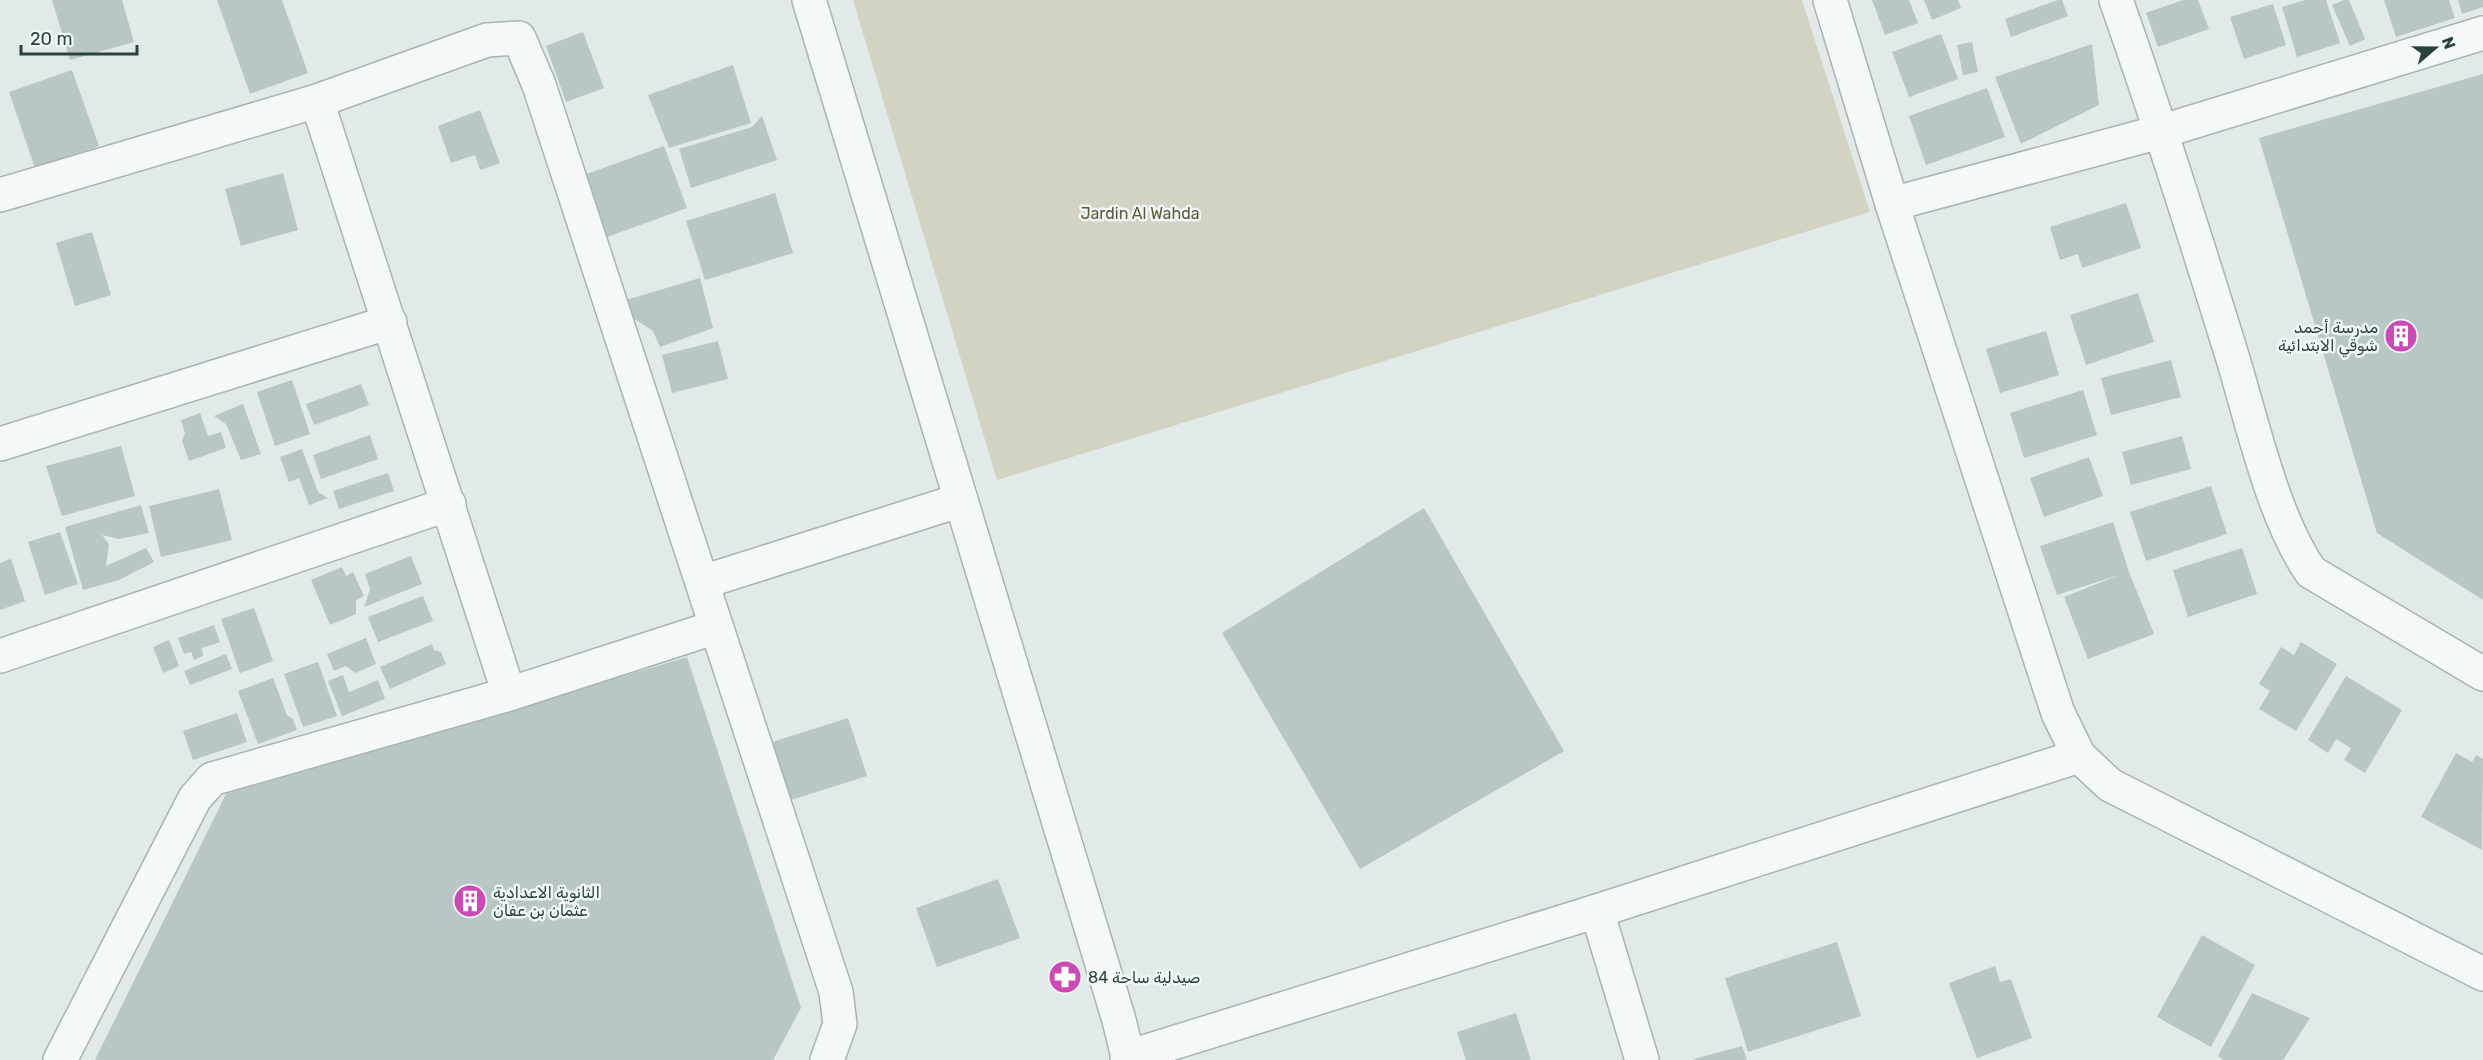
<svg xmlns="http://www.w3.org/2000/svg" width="2483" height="1060" font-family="Rubik,'Noto Naskh Arabic',sans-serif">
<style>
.garden{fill:#d2d3c3}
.building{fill:#b9c6c6}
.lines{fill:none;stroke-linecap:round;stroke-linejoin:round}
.street-casing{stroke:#a6b4b3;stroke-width:36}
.street{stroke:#f4f8f8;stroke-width:33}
.labels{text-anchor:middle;stroke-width:5;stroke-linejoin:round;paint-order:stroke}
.park-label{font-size:16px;fill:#575c38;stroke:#f1f7f6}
.poi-label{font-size:16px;fill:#2a4140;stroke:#f1f7f6;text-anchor:start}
</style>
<rect width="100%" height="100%" fill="#e1eae9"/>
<polygon class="garden" points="853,0 1802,0 1870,212 997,480"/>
<g class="building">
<polygon points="52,0 122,0 134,42 70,60"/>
<polygon points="217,0 282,0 308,73 250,94"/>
<polygon points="1872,0 1909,0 1918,23 1885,35"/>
<polygon points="1924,0 1958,0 1961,8 1932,20"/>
<polygon points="2058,0 2062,0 2068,16 2011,37 2005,19"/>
<polygon points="2183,0 2198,0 2209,29 2158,47 2146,13"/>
<polygon points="2305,0 2326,0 2340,43 2297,57 2282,7"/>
<polygon points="2344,0 2349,0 2365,39 2350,46 2332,5"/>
<polygon points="2384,0 2449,0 2455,18 2396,37"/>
<polygon points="2458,0 2483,0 2483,7 2462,14"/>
<polygon points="2273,4 2286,45 2244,59 2230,17"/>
<polygon points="583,32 604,88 566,102 546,46"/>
<polygon points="1941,34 1958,79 1909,97 1892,52"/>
<polygon points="1972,42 1978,72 1963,75 1957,45"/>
<polygon points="2092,44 2099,105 2021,144 1995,77"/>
<polygon points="733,65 751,123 669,148 648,95"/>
<polygon points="72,70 99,146 35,168 9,92"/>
<polygon points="2483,74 2483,600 2377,533 2259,138"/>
<polygon points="1987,88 2005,137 1926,165 1909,116"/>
<polygon points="480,110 500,163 480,170 475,155 451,163 438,126"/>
<polygon points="762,116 777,160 691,188 679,149 752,127"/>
<polygon points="664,146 687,208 607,237 584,175"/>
<polygon points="283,173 298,230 241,246 225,189"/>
<polygon points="775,193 793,253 705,280 686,221"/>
<polygon points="2126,203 2141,248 2082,268 2078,254 2060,260 2050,227"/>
<polygon points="92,232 111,295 75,306 56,243"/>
<polygon points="700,278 713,328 660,347 653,331 630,316 626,300"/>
<polygon points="2138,293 2154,342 2086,365 2070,315"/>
<polygon points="2046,331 2059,375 2000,393 1986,349"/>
<polygon points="718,341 728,379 672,393 662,355"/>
<polygon points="2171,360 2181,397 2111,415 2101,378"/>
<polygon points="292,380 310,434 275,446 257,392"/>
<polygon points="361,384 369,405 314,425 306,404"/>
<polygon points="2083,390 2097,435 2024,458 2010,413"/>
<polygon points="243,404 261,454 241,460 226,424 214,416"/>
<polygon points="200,413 208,436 221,432 226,448 189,461 182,441 185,433 181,420"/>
<polygon points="370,435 378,459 321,479 313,455"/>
<polygon points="2182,436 2191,469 2131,485 2122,452"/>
<polygon points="121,446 135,496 62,516 46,466"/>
<polygon points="302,449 318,492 328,498 309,505 299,478 289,482 280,457"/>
<polygon points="2089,457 2103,496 2044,517 2030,478"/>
<polygon points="388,473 394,491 339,509 333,491"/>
<polygon points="2211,486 2227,534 2146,561 2130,512"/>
<polygon points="219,489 232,540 161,557 149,506"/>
<polygon points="141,505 149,533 119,539 102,535 109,544 106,566 146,548 154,562 119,580 83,590 65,527"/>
<polygon points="1424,508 1564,751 1360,869 1222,633"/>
<polygon points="2113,522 2129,572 2154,634 2088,659 2064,597 2119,575 2057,595 2040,546"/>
<polygon points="60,532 78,584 45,595 28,542"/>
<polygon points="2242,548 2257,594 2188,617 2173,570"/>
<polygon points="411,556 422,584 364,607 370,589 365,574"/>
<polygon points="11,559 25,601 0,610 0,563"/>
<polygon points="342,567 346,576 353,572 364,596 356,600 356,614 330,625 311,580"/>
<polygon points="423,596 433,621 378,642 368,617"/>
<polygon points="254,608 273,661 240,673 221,619"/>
<polygon points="214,625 220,642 202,648 203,656 194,660 191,652 184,654 178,638"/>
<polygon points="366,638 376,664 355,673 346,666 334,671 327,654"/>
<polygon points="169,640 179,666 163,673 153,647"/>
<polygon points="2301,642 2337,664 2296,731 2259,709 2270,691 2259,684 2281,647 2294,655"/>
<polygon points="432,644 434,650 441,652 446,664 390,689 380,667"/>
<polygon points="226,654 232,669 190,685 184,671"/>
<polygon points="687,657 801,1008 773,1060 95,1060 226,794"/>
<polygon points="318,662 337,716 303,727 284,674"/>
<polygon points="343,675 349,692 378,680 385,699 342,716 328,681"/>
<polygon points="2346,676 2402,710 2365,773 2344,760 2351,748 2336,739 2328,753 2308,740"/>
<polygon points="273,678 287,715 293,719 297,730 258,744 238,691"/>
<polygon points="237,713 247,742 193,760 183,731"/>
<polygon points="848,718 867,776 788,801 769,743"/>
<polygon points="2456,753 2472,762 2476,755 2483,759 2482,850 2421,817"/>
<polygon points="998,879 1020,938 937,967 916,908"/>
<polygon points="2202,935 2255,965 2211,1047 2157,1017"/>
<polygon points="1837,942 1861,1016 1748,1052 1725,978"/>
<polygon points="1995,966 2000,982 2011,979 2032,1038 1977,1058 1949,983"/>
<polygon points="2252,993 2310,1018 2283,1060 2223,1060 2218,1056"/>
<polygon points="1516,1013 1531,1060 1466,1060 1457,1032"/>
<polygon points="1742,1046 1747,1060 1694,1060 1694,1059"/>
</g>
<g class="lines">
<defs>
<g id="street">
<polyline points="809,0 1119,1020 1128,1057"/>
<polyline points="1830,0 1892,204 2058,713 2079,756"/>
<path d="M2116 0C2158 119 2196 239 2233 359 2253 425 2273 517 2311 572L2483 674"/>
<polyline points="317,101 509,694"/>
<polyline points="0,195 317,101 487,40 519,38 539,85 836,992 840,1024 827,1060"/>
<polyline points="1892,204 2163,131 2483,33"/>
<polyline points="0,444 390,322"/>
<polyline points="703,582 961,500"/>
<polyline points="0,656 449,504"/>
<polyline points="1597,911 1642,1060"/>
<polyline points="60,1060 195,798 212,779 509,694 716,627"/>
<polyline points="1127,1060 1128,1057 1597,911 2079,756 2110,785 2483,974"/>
</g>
</defs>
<use href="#street" class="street-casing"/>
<use href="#street" class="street"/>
</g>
<defs>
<symbol id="building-disc" viewBox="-11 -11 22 22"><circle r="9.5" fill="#cb4ab3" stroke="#f1f7f6"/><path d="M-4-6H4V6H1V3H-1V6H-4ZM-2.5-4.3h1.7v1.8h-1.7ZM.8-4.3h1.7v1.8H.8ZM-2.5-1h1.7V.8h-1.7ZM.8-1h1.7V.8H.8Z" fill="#fff"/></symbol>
<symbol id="pharmacy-disc" viewBox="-11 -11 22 22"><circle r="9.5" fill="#cb4ab3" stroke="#f1f7f6"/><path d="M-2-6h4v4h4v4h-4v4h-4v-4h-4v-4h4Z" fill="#fff"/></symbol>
</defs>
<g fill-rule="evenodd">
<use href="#building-disc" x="2382" y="317" width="38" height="38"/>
<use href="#building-disc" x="451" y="882" width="38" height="38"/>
<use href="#pharmacy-disc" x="1046" y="958" width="38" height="38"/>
</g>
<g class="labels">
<g class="park-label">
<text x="1140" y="219">Jardin Al Wahda</text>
</g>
<g class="poi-label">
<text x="2378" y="333" text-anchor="end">مدرسة أحمد<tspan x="2378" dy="18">شوقي الابتدائية</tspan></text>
<text x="493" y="898">الثانوية الاعدادية<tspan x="493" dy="18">عثمان بن عفان</tspan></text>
<text x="1088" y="983">صيدلية ساحة 84</text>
</g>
</g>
<g transform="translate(2435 48) rotate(70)" stroke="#f1f7f6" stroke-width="4.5" paint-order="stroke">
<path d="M0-4.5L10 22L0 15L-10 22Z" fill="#2a4140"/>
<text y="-9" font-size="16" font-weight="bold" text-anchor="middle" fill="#2a4140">N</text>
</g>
<path d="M21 45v9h116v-9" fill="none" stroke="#2a4140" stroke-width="3"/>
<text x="30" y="45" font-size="18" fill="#2a4140" stroke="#f1f7f6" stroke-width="4.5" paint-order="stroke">20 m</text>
</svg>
